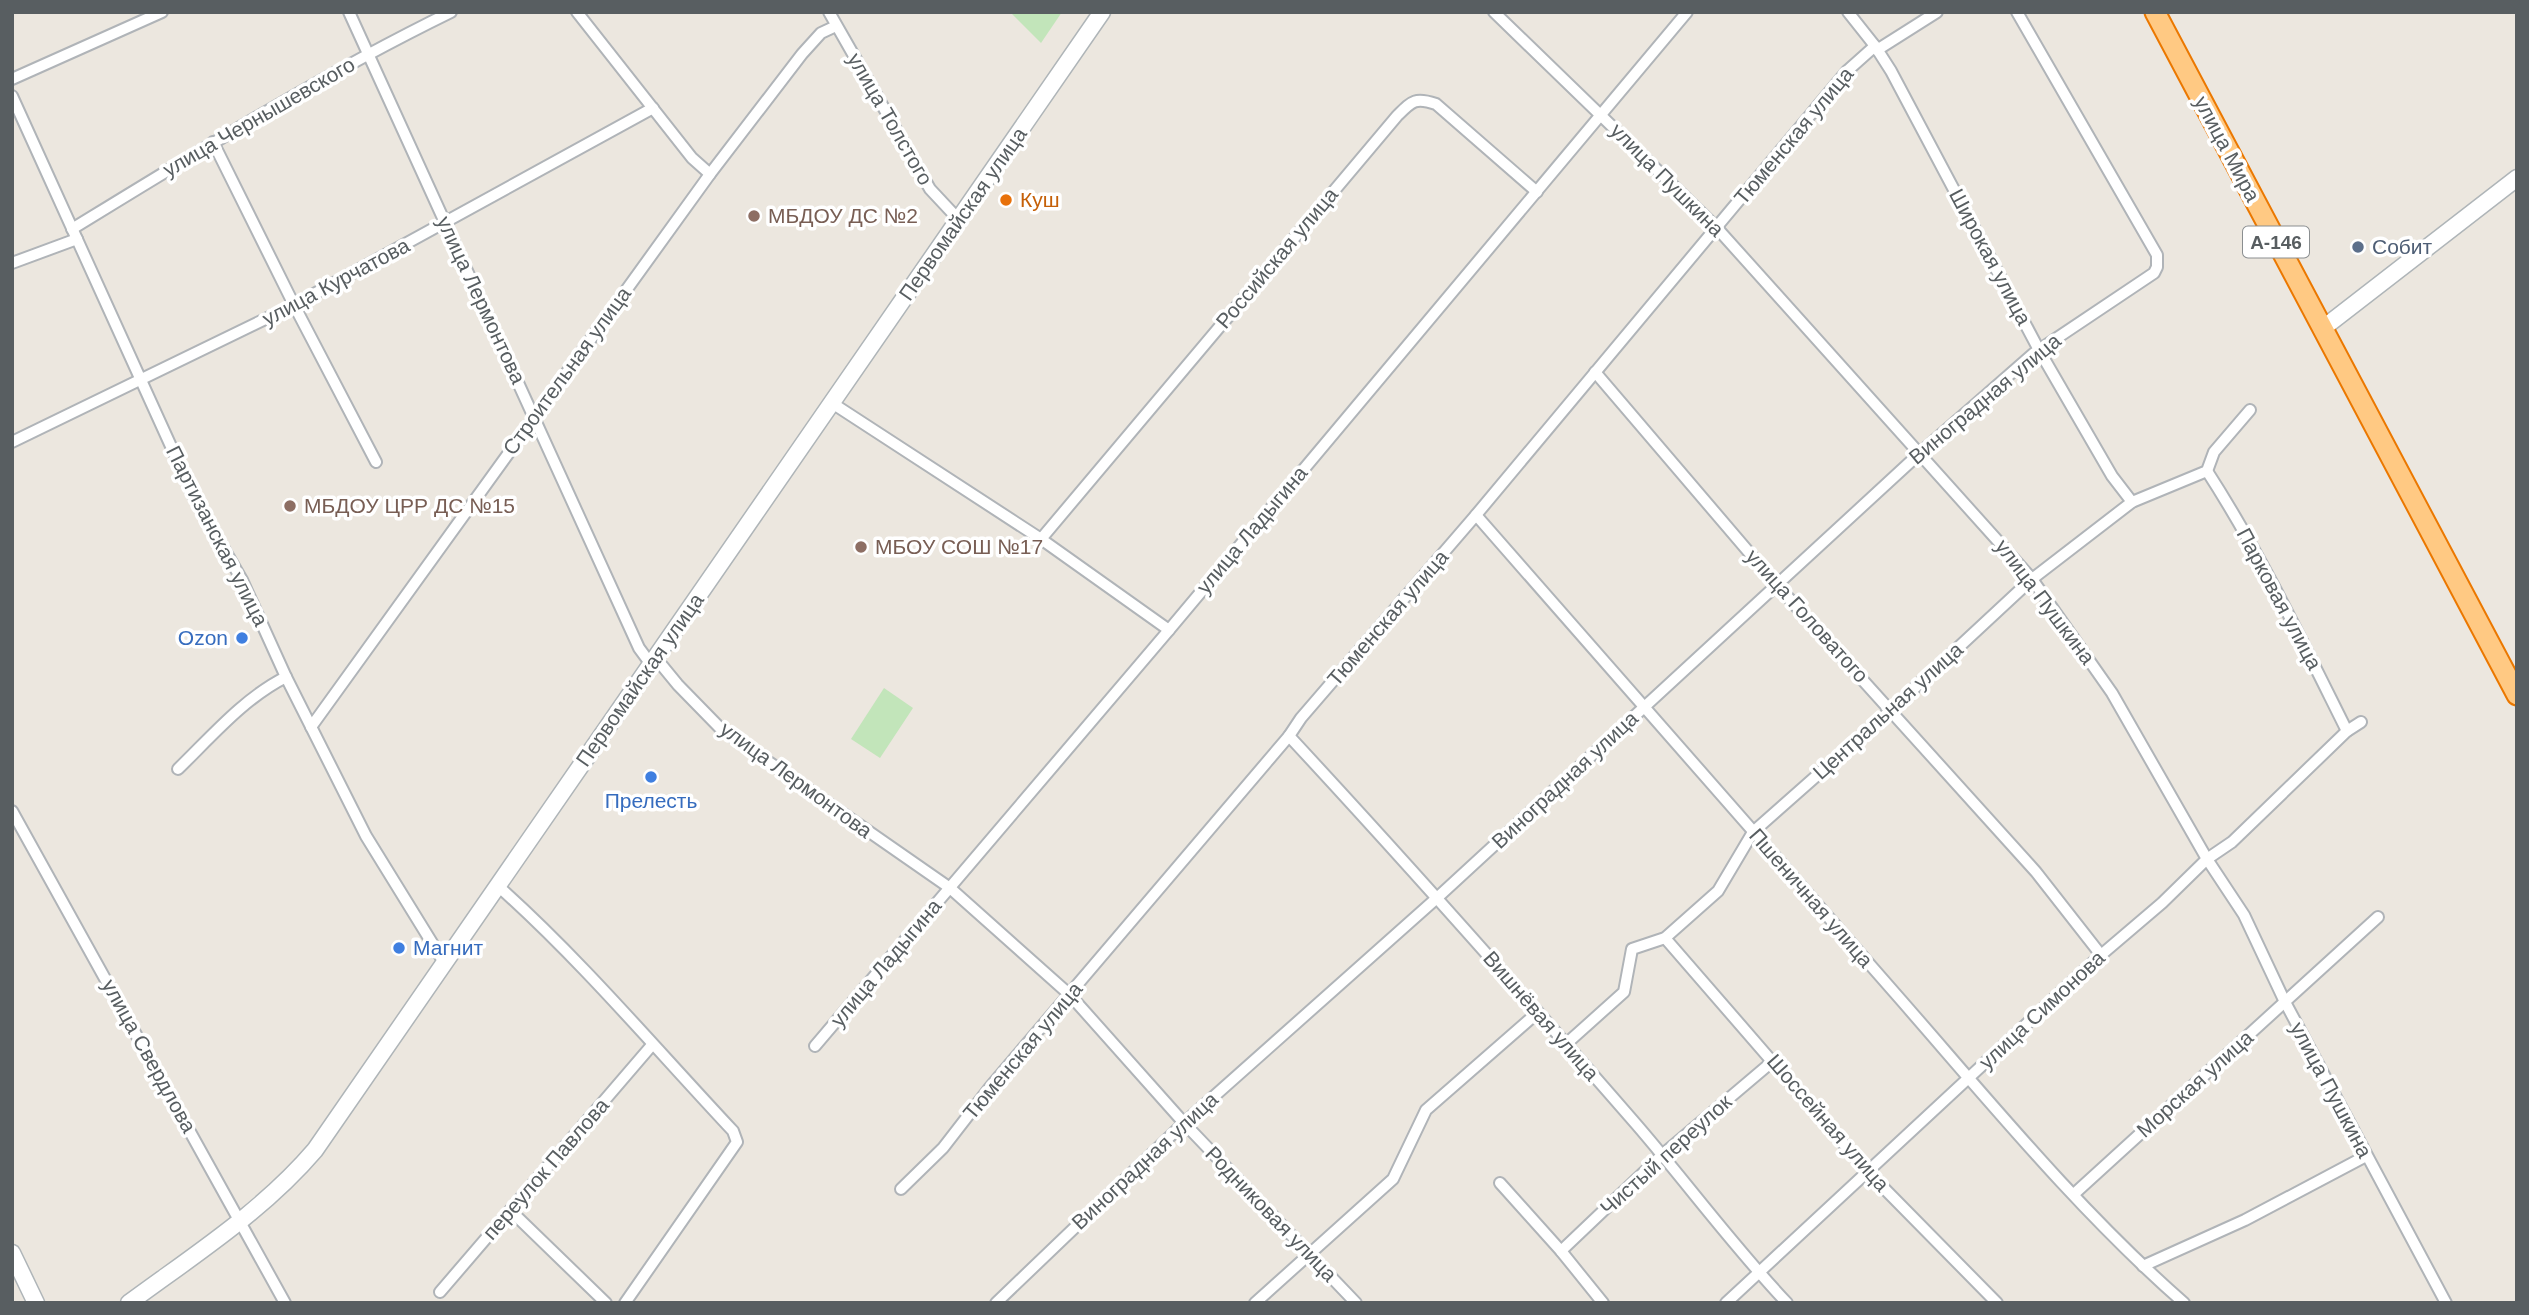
<svg xmlns="http://www.w3.org/2000/svg" width="2529" height="1315" font-family="Arial,sans-serif">
<style>
.green{fill:#c2e5ba}
.lines{fill:none;stroke-linecap:round;stroke-linejoin:round}
.street-casing{stroke:#b0b4b8;stroke-width:14}
.secondary-casing{stroke:#afb5b8;stroke-width:19}
.highway-casing{stroke:#eb7800;stroke-width:23}
.street{stroke:#fff;stroke-width:10}
.secondary{stroke:#fff;stroke-width:16}
.highway{stroke:#ffc983;stroke-width:19}
.food-dot{fill:#e8710a;stroke:#fff;stroke-width:2.5}
.education-dot{fill:#8d6e63;stroke:#fff;stroke-width:2.5}
.service-dot{fill:#5c6f8a;stroke:#fff;stroke-width:2.5}
.shop-dot{fill:#3f7fe0;stroke:#fff;stroke-width:2.5}
.labels{text-anchor:middle;stroke-width:7;stroke-linejoin:round;paint-order:stroke}
.shield{fill:#fff;stroke:#8a8e90;stroke-width:2}
.shield-label{font-size:19px;font-weight:bold;fill:#585e61}
.street-label{font-size:21px;fill:#585e61;stroke:#fff}
.food-label{font-size:21px;fill:#c56008;stroke:#fff;text-anchor:start}
.education-label{font-size:21px;fill:#785e54;stroke:#fff;text-anchor:start}
.service-label{font-size:21px;fill:#4e5e75;stroke:#fff;text-anchor:start}
.shop-label{font-size:21px;fill:#366cbe;stroke:#fff;text-anchor:end}
</style>
<rect width="100%" height="100%" fill="#ece7df"/>
<g class="green">
<polygon points="1010,12 1062,12 1041,43"/>
<polygon points="884,688 913,708 880,758 851,739"/>
</g>
<g class="lines">
<defs>
<g id="street">
<polyline points="349,12 639,648 650,663"/>
<polyline points="577,12 692,158 710,174"/>
<polyline points="829,12 930,189 959,220"/>
<polyline points="1494,12 1716,227 2032,579 2112,693 2207,859 2244,915 2285,1002 2446,1303"/>
<polyline points="1848,12 1875,46 1891,71 2039,350 2112,476 2132,502"/>
<polyline points="1877,50 1937,12"/>
<polyline points="12,79 162,12"/>
<polyline points="12,96 194,497 242,580 286,677 366,836 445,964"/>
<polyline points="213,142 294,305 376,462"/>
<path d="M72 229C196 153 320 76 451 12"/>
<polyline points="12,263 77,239"/>
<polyline points="1595,372 1776,584 2036,872 2101,955"/>
<polyline points="832,403 1041,539 1169,630"/>
<polyline points="12,442 294,305 653,108"/>
<path d="M2207 471C2260 553 2303 643 2347 731"/>
<path d="M1476 515C1618 676 1759 838 1901 1000 1991 1103 2080 1212 2184 1303"/>
<path d="M1041 539 1397 116C1412 101 1415 97 1436 104L1537 192"/>
<polyline points="655,657 678,685 720,728 950,888 1070,995 1184,1123 1356,1303"/>
<polyline points="311,727 710,174 802,54 821,33 836,26"/>
<path d="M1289 736C1407 863 1522 993 1636 1124 1687 1183 1733 1246 1787 1303"/>
<path d="M178 769C211 737 244 698 286 677"/>
<polyline points="12,811 285,1303"/>
<path d="M498 886C582 961 656 1049 733 1131L737 1142 625 1303"/>
<polyline points="1665,938 1868,1172 1997,1303"/>
<polyline points="1566,1044 1624,992 1632,949 1665,938 1718,891 1753,832 1891,710 2032,579 2132,502 2207,471 2214,452 2250,410"/>
<polyline points="815,1046 1169,630 1687,12"/>
<polyline points="1500,1183 1561,1251 1603,1303"/>
<polyline points="901,1189 943,1148 991,1086 1289,736 1301,718 1476,515 1847,71 1875,46"/>
<polyline points="2074,1194 2378,917"/>
<polyline points="511,1211 606,1303"/>
<polyline points="1561,1251 1662,1155 1773,1061"/>
<polyline points="2143,1266 2245,1220 2366,1156"/>
<polyline points="440,1292 652,1045"/>
<polyline points="996,1303 1184,1123 1438,897 1920,453 2033,354 2154,273 2157,267 2157,255 2017,12"/>
<polyline points="1255,1303 1393,1179 1426,1110 1537,1013"/>
<polyline points="1726,1303 2101,955 2162,903 2207,859 2232,842 2347,731 2361,722"/>
</g>
<g id="secondary">
<polyline points="2322,329 2517,178"/>
<polyline points="12,1253 36,1303"/>
<path d="M129 1303C194 1255 263 1211 315 1150L1102 12"/>
</g>
<polyline id="highway" points="2155,12 2517,695"/>
</defs>
<use href="#street" class="street-casing"/>
<use href="#secondary" class="secondary-casing"/>
<use href="#highway" class="highway-casing"/>
<use href="#street" class="street"/>
<use href="#secondary" class="secondary"/>
<use href="#highway" class="highway"/>
</g>
<circle class="food-dot" cx="1006" cy="200" r="7"/>
<g class="education-dot">
<circle cx="754" cy="216" r="7"/>
<circle cx="290" cy="506" r="7"/>
<circle cx="861" cy="547" r="7"/>
</g>
<circle class="service-dot" cx="2358" cy="247" r="7"/>
<g class="shop-dot">
<circle cx="242" cy="638" r="7"/>
<circle cx="651" cy="777" r="7"/>
<circle cx="399" cy="948" r="7"/>
</g>
<g class="labels">
<rect class="shield" x="2243" y="226.5" width="66" height="31" rx="5"/>
<g class="shield-label">
<text x="2276" y="249">А-146</text>
</g>
<g class="street-label">
<text transform="translate(259 117) rotate(-30)" y="7">улица Чернышевского</text>
<text transform="translate(890 119) rotate(60)" y="7">улица Толстого</text>
<text transform="translate(1794 136) rotate(-50)" y="7">Тюменская улица</text>
<text transform="translate(2227 149) rotate(62)" y="7">улица Мира</text>
<text transform="translate(1667 180) rotate(45)" y="7">улица Пушкина</text>
<text transform="translate(963 214) rotate(-55)" y="7">Первомайская улица</text>
<text transform="translate(1990 257) rotate(62)" y="7">Широкая улица</text>
<text transform="translate(1277 258) rotate(-50)" y="7">Российская улица</text>
<text transform="translate(336 282) rotate(-28)" y="7">улица Курчатова</text>
<text transform="translate(481 300) rotate(65)" y="7">улица Лермонтова</text>
<text transform="translate(567 371) rotate(-54)" y="7">Строительная улица</text>
<text transform="translate(1985 399) rotate(-40)" y="7">Виноградная улица</text>
<text transform="translate(1252 530) rotate(-50)" y="7">улица Ладыгина</text>
<text transform="translate(217 536) rotate(63)" y="7">Партизанская улица</text>
<text transform="translate(2279 599) rotate(62)" y="7">Парковая улица</text>
<text transform="translate(2045 602) rotate(53)" y="7">улица Пушкина</text>
<text transform="translate(1807 616) rotate(48)" y="7">улица Головатого</text>
<text transform="translate(1388 618) rotate(-49)" y="7">Тюменская улица</text>
<text transform="translate(640 680) rotate(-55)" y="7">Первомайская улица</text>
<text transform="translate(1888 711) rotate(-42)" y="7">Центральная улица</text>
<text transform="translate(796 780) rotate(36)" y="7">улица Лермонтова</text>
<text transform="translate(1565 780) rotate(-43)" y="7">Виноградная улица</text>
<text transform="translate(1811 898) rotate(49)" y="7">Пшеничная улица</text>
<text transform="translate(886 963) rotate(-50)" y="7">улица Ладыгина</text>
<text transform="translate(2042 1010) rotate(-43)" y="7">улица Симонова</text>
<text transform="translate(1541 1016) rotate(49)" y="7">Вишнёвая улица</text>
<text transform="translate(1023 1051) rotate(-50)" y="7">Тюменская улица</text>
<text transform="translate(149 1056) rotate(61)" y="7">улица Свердлова</text>
<text transform="translate(2195 1084) rotate(-42)" y="7">Морская улица</text>
<text transform="translate(2331 1090) rotate(62)" y="7">улица Пушкина</text>
<text transform="translate(1828 1123) rotate(49)" y="7">Шоссейная улица</text>
<text transform="translate(1666 1155) rotate(-42)" y="7">Чистый переулок</text>
<text transform="translate(1145 1161) rotate(-43)" y="7">Виноградная улица</text>
<text transform="translate(546 1169) rotate(-49)" y="7">переулок Павлова</text>
<text transform="translate(1271 1214) rotate(46)" y="7">Родниковая улица</text>
</g>
<g class="food-label">
<text x="1020" y="207">Куш</text>
</g>
<g class="education-label">
<text x="768" y="223">МБДОУ ДС №2</text>
<text x="304" y="513">МБДОУ ЦРР ДС №15</text>
<text x="875" y="554">МБОУ СОШ №17</text>
</g>
<g class="service-label">
<text x="2372" y="254">Собит</text>
</g>
<g class="shop-label">
<text x="228" y="645">Ozon</text>
<text x="651" y="808" text-anchor="middle">Прелесть</text>
<text x="413" y="955" text-anchor="start">Магнит</text>
</g>
</g>
<rect width="2529" height="1315" fill="none" stroke="#585e61" stroke-width="28"/>
</svg>
